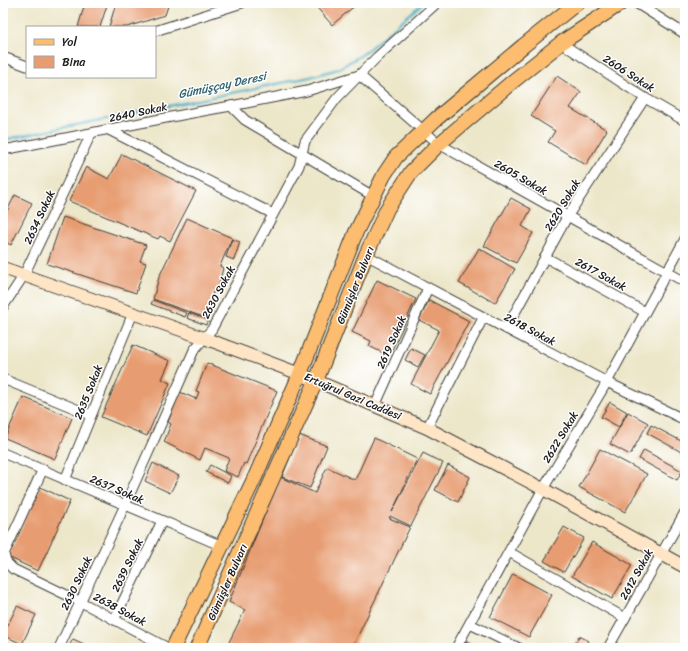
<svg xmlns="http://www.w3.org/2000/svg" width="688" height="651" font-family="Sriracha,sans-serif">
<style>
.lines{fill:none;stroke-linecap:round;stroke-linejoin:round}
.stream{stroke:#46acc6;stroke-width:2.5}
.building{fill:#e79c71}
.street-casing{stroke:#3b3a36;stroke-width:11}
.secondary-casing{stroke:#3b3a36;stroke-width:14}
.primary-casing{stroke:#3b3a36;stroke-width:16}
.street{stroke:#fff;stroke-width:9}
.secondary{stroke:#fee5c5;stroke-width:12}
.primary{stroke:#fcbd6f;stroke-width:14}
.labels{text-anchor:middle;stroke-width:3;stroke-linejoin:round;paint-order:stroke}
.street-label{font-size:11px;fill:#1c1c1c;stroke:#fff}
.water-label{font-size:12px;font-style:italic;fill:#316471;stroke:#fff}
</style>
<rect width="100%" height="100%" fill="#fff"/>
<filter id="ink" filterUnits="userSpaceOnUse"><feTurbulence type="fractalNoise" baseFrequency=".025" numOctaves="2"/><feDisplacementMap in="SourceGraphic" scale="8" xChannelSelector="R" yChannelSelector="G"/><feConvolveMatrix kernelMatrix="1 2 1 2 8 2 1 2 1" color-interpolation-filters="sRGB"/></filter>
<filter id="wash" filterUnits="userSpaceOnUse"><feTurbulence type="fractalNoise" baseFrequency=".012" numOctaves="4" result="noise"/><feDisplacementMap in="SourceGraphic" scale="16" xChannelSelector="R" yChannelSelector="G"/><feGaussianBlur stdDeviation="0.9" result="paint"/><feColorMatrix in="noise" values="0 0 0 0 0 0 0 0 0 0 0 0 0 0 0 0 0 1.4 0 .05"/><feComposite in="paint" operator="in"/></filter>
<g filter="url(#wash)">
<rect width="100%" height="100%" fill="#ede7ca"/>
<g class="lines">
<polyline class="stream" points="3,140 310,77 338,69 363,54 423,3"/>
</g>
<g id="blocks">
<g class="building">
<polygon points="85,3 100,3 107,5 100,27 78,27"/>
<polygon points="116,3 169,3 165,15 127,27 109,27"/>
<polygon points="313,3 358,3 332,25"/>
<polygon points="557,76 581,92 570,108 607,130 586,165 548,142 555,131 531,116"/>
<polygon points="122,154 196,191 170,241 160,236 158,239 69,201 86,167 109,179"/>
<polygon points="15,195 32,203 11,245 7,243 3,251 3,219"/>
<polygon points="511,198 531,209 522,226 533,233 516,263 484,246"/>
<polygon points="63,217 146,245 140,261 146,263 136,293 47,264"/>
<polygon points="187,218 232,238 220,266 223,268 217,293 213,292 206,318 153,299 159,277"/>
<polygon points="232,239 240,242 234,260 226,257"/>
<polygon points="479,248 515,269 495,303 459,283"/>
<polygon points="377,280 416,299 389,356 369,346 371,341 352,332"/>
<polygon points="153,300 187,313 185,317 151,304"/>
<polygon points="429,300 469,321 430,394 411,384 439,330 419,320"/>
<polygon points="189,313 208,320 206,325 187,318"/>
<polygon points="133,345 170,361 162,379 170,383 147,436 101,417"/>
<polygon points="411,348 425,355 418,367 405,360"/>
<polygon points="207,363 277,391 246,464 244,463 238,477 224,471 229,458 205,448 200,460 164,442 171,424 168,422 180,392 196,399 199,392 196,391"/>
<polygon points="23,397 72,418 55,459 5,438"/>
<polygon points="610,402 627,412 619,427 601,417"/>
<polygon points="628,412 648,423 630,455 610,444"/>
<polygon points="651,425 685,443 685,454 647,433"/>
<polygon points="299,435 327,446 310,488 282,477"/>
<polygon points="374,438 417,459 392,512 423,453 443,463 411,526 390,516 389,518 410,527 352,648 226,648 245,610 229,602 280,477 315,493 327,467 355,480"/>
<polygon points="600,449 647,474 625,512 579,487"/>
<polygon points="644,450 682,471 677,480 639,459"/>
<polygon points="153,463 179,476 170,493 145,481"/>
<polygon points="210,465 231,476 228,483 206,472"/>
<polygon points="448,465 470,477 458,502 435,490"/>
<polygon points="40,487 70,501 38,571 8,557"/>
<polygon points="564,527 584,538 564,572 544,561"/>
<polygon points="592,542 632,565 612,599 572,576"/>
<polygon points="513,574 552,595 529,637 490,617"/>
<polygon points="17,606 36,615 22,644 3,635"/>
<polygon points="579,636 589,641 585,648 573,648"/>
<polygon points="73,639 84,644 85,648 68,648"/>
<polygon points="467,641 479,648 462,648"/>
</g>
</g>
</g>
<g filter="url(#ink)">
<use href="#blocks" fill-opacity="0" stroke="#3b3a36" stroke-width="1"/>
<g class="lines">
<defs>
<g id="street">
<polyline points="636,3 685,34"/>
<polyline points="155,31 242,3"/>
<polyline points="561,43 645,98 685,121"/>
<polyline points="3,57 27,66"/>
<polyline points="231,106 307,91 359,75 439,144 685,282"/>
<polyline points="109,130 273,214"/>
<path d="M3 150C79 136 155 119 231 106L245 120 373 196"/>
<polyline points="366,255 607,382 685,420"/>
<polyline points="545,257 645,312"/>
<polyline points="3,307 24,275 91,134"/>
<polyline points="506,329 567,217 645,98"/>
<polyline points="3,379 91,415"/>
<polyline points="375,406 428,288"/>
<polyline points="427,428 483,318"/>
<polyline points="3,453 222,546"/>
<polyline points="43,469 4,554 6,562 13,569 81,602 168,648"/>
<polyline points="65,480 133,313"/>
<polyline points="509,552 625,618"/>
<polyline points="114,620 162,521"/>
<polyline points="470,624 519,648"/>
<polyline points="59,648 125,505 194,350 212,329 299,166 305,141 337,98 377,57 437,3"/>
<polyline points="456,648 543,489 607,382 685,239"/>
<polyline points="608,648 685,512"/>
</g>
<polyline id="secondary" points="3,268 204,338 300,374 427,428 543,489 685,567"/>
<g id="primary">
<polyline points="173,648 256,475 300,374 356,232 384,175 396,157 436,119 523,46 577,3"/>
<polyline points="197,648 316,381 366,255 387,209 411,172 439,144 512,82 561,43 621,3"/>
</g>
</defs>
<use href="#street" class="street-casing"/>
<use href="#secondary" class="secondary-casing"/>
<use href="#primary" class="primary-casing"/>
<use href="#street" class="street"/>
<use href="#secondary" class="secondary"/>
<use href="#primary" class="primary"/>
</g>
</g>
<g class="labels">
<g class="street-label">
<text transform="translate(629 73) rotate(33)" y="4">2606 Sokak</text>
<text transform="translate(138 112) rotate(-12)" y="4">2640 Sokak</text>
<text transform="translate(521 177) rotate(30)" y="4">2605 Sokak</text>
<text transform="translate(562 205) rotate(-59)" y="4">2620 Sokak</text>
<text transform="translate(39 217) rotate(-65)" y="4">2634 Sokak</text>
<text transform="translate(601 274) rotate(29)" y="4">2617 Sokak</text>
<text transform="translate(355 285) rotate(-68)" y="4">Gümüşler Bulvarı</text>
<text transform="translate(218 292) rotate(-62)" y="4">2630 Sokak</text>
<text transform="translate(530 329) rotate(28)" y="4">2618 Sokak</text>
<text transform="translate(391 342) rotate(-66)" y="4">2619 Sokak</text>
<text transform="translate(88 392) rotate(-68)" y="4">2635 Sokak</text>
<text transform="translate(353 396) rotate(23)" y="4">Ertuğrul Gazi Caddesi</text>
<text transform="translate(560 437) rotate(-59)" y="4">2622 Sokak</text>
<text transform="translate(117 489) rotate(23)" y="4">2637 Sokak</text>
<text transform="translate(127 565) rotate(-64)" y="4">2639 Sokak</text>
<text transform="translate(636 574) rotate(-61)" y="4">2612 Sokak</text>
<text transform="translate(227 582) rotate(-66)" y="4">Gümüşler Bulvarı</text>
<text transform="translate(76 583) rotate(-65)" y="4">2630 Sokak</text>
<text transform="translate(120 609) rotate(28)" y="4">2638 Sokak</text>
</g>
<g class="water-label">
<text transform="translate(222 85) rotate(-12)" y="4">Gümüşçay Deresi</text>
</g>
</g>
<rect width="688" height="651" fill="none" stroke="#fff" stroke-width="16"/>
<rect x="26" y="26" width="130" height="52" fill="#ffffff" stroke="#a4a4a4"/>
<rect x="34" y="39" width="20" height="6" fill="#fcbd6f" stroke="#a4a4a4"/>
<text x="62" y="46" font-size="12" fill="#1c1c1c">Yol</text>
<rect x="34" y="56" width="20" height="12" fill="#e79c71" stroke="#a4a4a4"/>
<text x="62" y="66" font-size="12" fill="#1c1c1c">Bina</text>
</svg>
